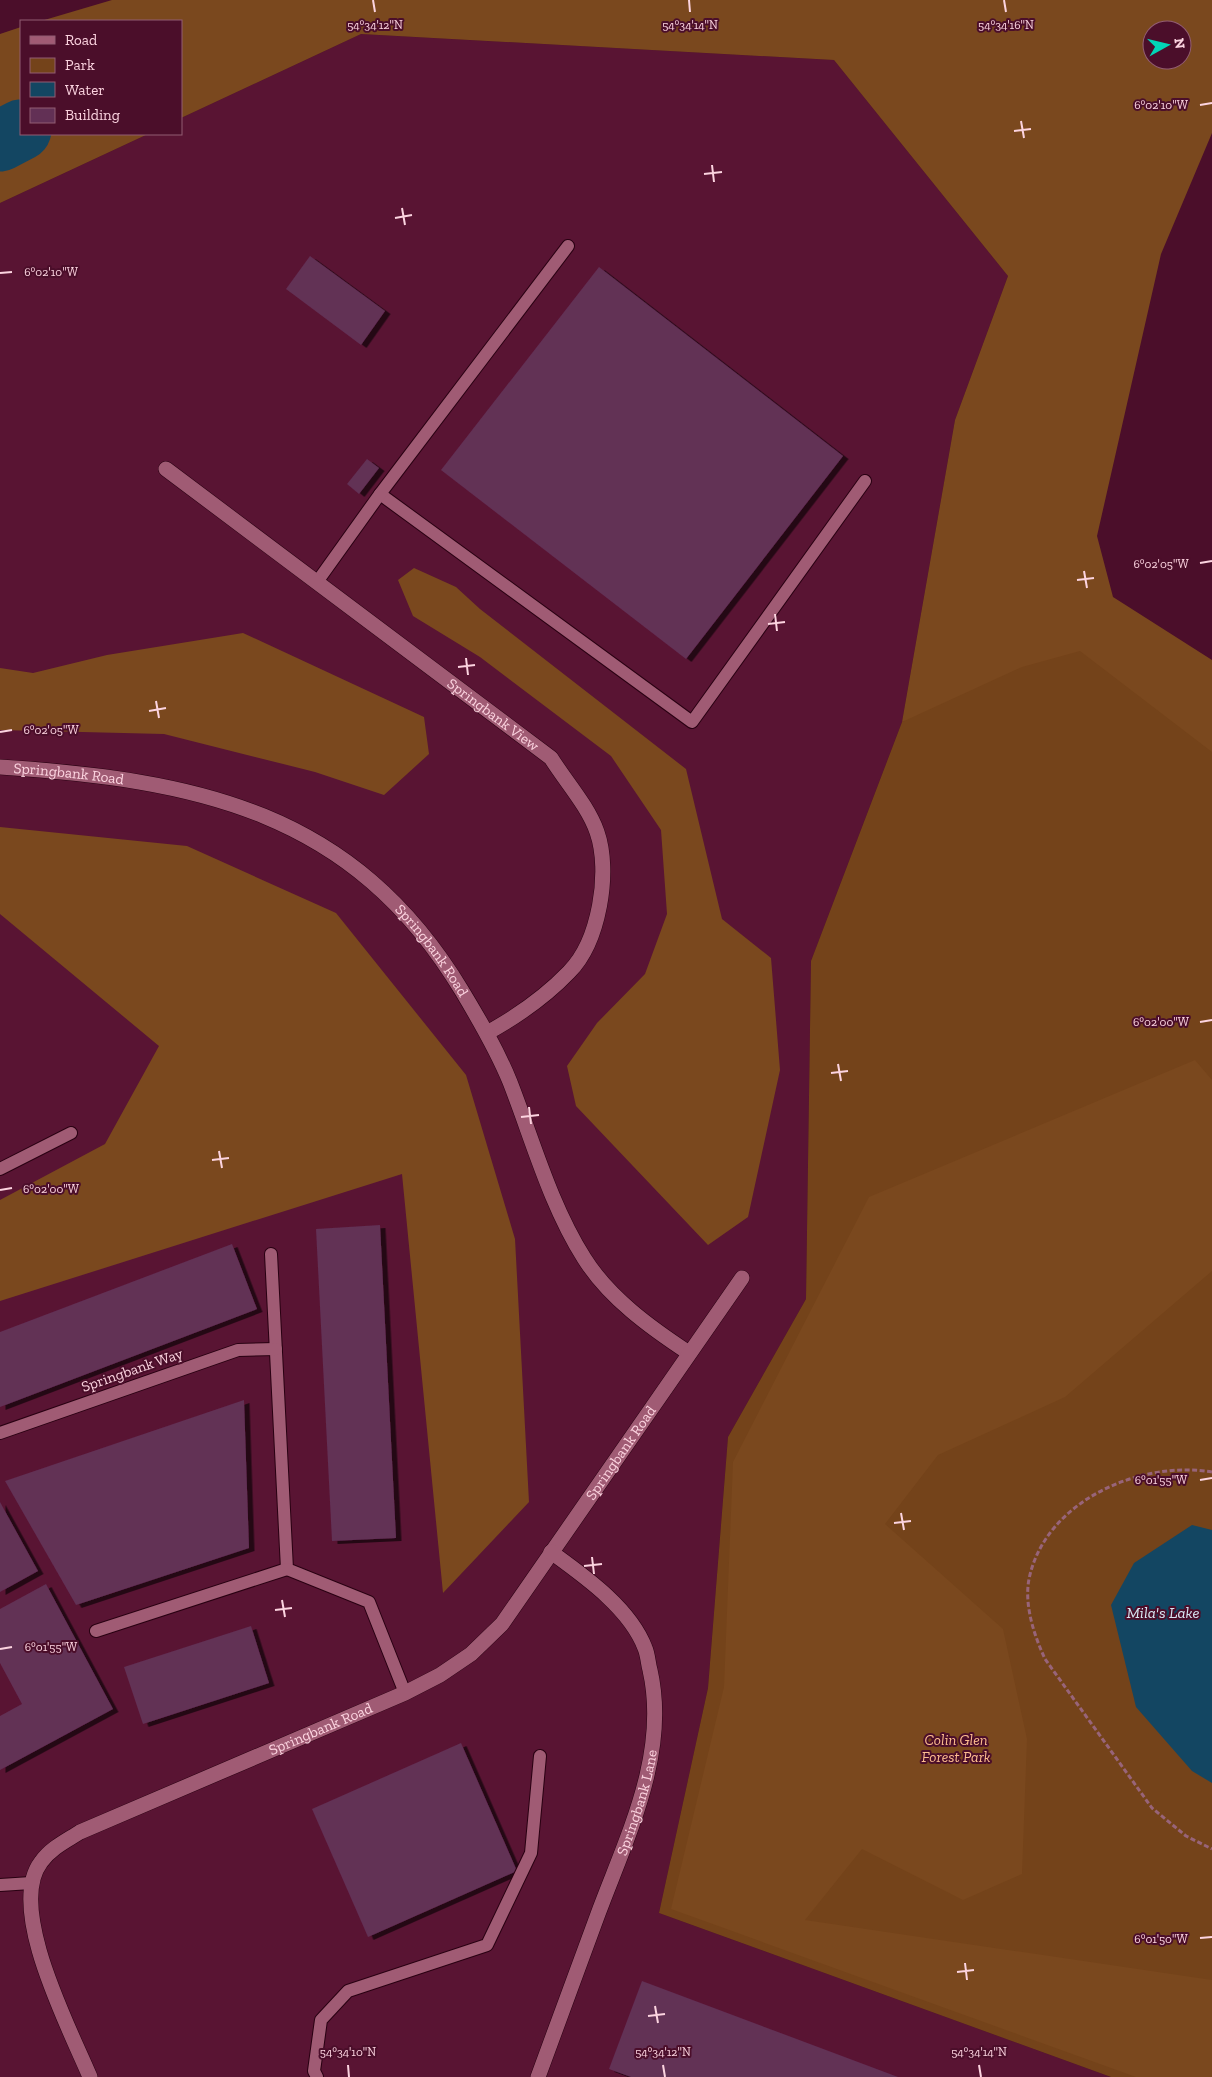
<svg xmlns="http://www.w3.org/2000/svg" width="1212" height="2077" font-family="'Zilla Slab',serif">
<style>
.built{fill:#591433}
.green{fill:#74431a}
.forest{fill:#7a481e;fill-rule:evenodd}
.water{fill:#134662}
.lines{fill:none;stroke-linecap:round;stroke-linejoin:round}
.river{stroke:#134662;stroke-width:61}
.building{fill:#623055;filter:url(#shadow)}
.lane-casing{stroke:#290012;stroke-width:14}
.street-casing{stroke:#290012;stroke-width:16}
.path{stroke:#986479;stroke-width:3;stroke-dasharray:5 2.5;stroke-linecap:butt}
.lane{stroke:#a05b74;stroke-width:12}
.street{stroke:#a05b74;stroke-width:15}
.ticks{fill:none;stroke:#fcd4e0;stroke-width:2}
.labels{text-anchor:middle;stroke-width:4;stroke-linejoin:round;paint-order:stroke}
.street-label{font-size:15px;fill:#fcd4e0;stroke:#4b0e2a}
.park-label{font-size:15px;font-style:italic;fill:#febf90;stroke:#4b0e2a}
.water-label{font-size:16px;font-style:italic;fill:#d7e7f3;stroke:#4b0e2a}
.ticks-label{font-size:12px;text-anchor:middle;fill:#fcd4e0;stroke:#4b0e2a;stroke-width:4;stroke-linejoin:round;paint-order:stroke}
</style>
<defs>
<filter id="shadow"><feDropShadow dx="5.5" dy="3" stdDeviation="0" flood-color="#0009"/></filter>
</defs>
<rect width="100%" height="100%" fill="#4b0e2a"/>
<polygon class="built" points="361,34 834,60 1008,276 955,420 902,722 811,961 806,1299 728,1437 708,1688 659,1913 1111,2077 0,2077 0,203 148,134 181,134 181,118"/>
<polygon class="green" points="1081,600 1212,678 1212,2077 1111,2077 659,1913 708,1688 728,1437 806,1299 811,961 902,722"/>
<g class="forest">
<path d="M112 0H1212V133L1161 254 1097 536 1113 597 1212 660V752L1080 651 1022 667 902 722 955 420 1008 276 834 60 361 34 181 118V21H41ZM1152 30H1182V60H1152Z"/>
<polygon points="21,27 21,134 148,134 0,203 0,34"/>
<polygon points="414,568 456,587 480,609 686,769 722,919 771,958 780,1070 748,1217 708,1245 576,1106 567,1066 597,1023 645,974 667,914 661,830 611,756 480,657 413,616 398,580"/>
<polygon points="243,633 424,717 429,754 384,795 315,772 164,734 0,730 0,668 33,673 107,655"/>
<polygon points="0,827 187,846 336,913 466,1075 515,1239 529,1502 443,1593 402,1174 0,1301 0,1200 105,1144 159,1046 0,914"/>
<polygon points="1195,1060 1212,1080 1212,1271 1065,1397 938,1455 885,1524 1003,1629 1027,1739 1022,1874 963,1900 862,1849 805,1920 1212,1980 1212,2077 1136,2077 671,1909 724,1687 733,1462 869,1197"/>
</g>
<polygon class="water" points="1192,1525 1212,1530 1212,1783 1192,1771 1136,1707 1111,1605 1134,1563"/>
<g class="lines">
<polyline class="river" points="0,141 21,130"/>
</g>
<g class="building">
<polygon points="310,256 385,311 361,345 286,289"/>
<polygon points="599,267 843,456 686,659 441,470"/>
<polygon points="367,459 379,468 359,494 347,484"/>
<polygon points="380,1225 396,1538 332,1541 316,1229"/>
<polygon points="232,1244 257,1309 0,1407 0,1332"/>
<polygon points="244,1400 249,1548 76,1605 5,1481"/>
<polygon points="0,1502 38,1571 0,1592"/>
<polygon points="46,1584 113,1709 0,1770 0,1716 22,1704 0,1663 0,1609"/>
<polygon points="251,1626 269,1683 143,1724 124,1667"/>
<polygon points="461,1743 517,1871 368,1937 312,1809"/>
<polygon points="642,1981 898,2077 631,2077 609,2069"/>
</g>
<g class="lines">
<defs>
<g id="lane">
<polyline points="380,494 692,722 865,481"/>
<polyline points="317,582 380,494 568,246"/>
<polyline points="0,1169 71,1133"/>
<polyline points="271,1254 287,1569 369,1602 405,1693"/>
<polyline points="0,1433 238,1350 276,1349"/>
<polyline points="96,1631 287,1569"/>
<polyline points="0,1885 31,1883"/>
<polyline points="317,2077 314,2071 321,2020 348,1991 487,1945 531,1853 540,1756"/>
</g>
<g id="street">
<path id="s1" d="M166 469 551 758C566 782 588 806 597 832 611 872 599 942 569 972 546 996 516 1017 487 1033"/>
<path id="s2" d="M0 767C196 780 353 810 462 991 480 1021 497 1050 510 1082 533 1141 550 1204 584 1258 609 1298 651 1328 689 1353"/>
<path id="s3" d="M90 2077C70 2029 6 1908 41 1862 51 1848 66 1841 80 1832L405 1693 440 1675 471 1654 502 1624 742 1278"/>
<path id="s4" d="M538 2077C558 2023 578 1968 598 1914 627 1836 669 1754 650 1670 648 1663 648 1655 645 1648 630 1608 584 1576 551 1552"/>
</g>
</defs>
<use href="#lane" class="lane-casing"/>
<use href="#street" class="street-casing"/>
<path class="path" d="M1212 1472C1140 1460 1045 1501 1029 1579 1024 1605 1034 1635 1045 1659L1152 1808 1186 1836 1212 1849"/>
<use href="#lane" class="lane"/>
<use href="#street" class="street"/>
</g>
<path class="ticks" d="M373 0 375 12M689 0 690 12M1004 0 1006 12M1200 105 1212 103M1021 121 1024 138M1014 131 1031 129M712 165 714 182M704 174 722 172M402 208 405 225M395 218 412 215M0 273 12 272M1200 563 1212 561M1084 571 1087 588M1077 580 1094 578M775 614 777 631M768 624 785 622M466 658 468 675M458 667 475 665M156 701 159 718M149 711 166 708M0 732 12 730M1200 1022 1212 1020M838 1064 841 1081M831 1073 848 1071M529 1107 531 1124M521 1117 539 1115M219 1151 222 1168M212 1160 229 1158M0 1190 12 1188M1200 1480 1212 1478M901 1513 904 1530M894 1523 911 1521M592 1557 594 1574M584 1566 602 1564M282 1600 285 1617M275 1610 292 1608M0 1649 12 1647M1200 1938 1212 1937M965 1963 967 1980M957 1972 974 1970M655 2006 658 2023M648 2016 665 2014M348 2065 349 2077M663 2065 665 2077M979 2065 981 2077"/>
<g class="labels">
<g class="street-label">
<text dy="5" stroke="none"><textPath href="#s1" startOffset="409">Springbank View</textPath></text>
<text dy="5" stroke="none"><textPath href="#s2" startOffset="69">Springbank Road</textPath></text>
<text dy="5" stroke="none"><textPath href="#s2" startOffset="488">Springbank Road</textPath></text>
<text transform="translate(132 1370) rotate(-19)" y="5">Springbank Way</text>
<text dy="5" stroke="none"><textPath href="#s3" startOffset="959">Springbank Road</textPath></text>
<text dy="5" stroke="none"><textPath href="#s3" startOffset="539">Springbank Road</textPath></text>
<text dy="5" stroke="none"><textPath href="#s4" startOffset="292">Springbank Lane</textPath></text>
</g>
<g class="park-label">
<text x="956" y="1745">Colin Glen<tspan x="956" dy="17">Forest Park</tspan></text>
</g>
<g class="water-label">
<text x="1163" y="1618">Mila's Lake</text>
</g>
</g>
<g class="ticks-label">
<text x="375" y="29">54°34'12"N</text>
<text x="690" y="29">54°34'14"N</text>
<text x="1006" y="29">54°34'16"N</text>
<text x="1161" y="109">6°02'10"W</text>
<text x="51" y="276">6°02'10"W</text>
<text x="1161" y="568">6°02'05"W</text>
<text x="51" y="734">6°02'05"W</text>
<text x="1161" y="1026">6°02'00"W</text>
<text x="51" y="1193">6°02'00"W</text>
<text x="1161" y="1484">6°01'55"W</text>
<text x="51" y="1651">6°01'55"W</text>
<text x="1161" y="1943">6°01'50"W</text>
<text x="348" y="2056">54°34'10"N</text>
<text x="663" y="2056">54°34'12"N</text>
<text x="979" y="2056">54°34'14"N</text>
</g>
<rect x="20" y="20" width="162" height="115" fill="#4b0e2a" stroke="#925d73"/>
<rect x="30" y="36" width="25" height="8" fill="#a05b74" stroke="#925d73"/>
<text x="65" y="45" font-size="15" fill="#fcd4e0">Road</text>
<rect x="30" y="58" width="25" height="15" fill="#74431a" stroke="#925d73"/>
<text x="65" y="70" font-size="15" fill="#fcd4e0">Park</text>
<rect x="30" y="82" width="25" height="15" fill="#134662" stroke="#925d73"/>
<text x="65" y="95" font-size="15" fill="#fcd4e0">Water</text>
<rect x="30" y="108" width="25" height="15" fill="#623055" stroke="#925d73"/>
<text x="65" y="120" font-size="15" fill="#fcd4e0">Building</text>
<g transform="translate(1167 45) rotate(82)"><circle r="24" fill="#4b0e2a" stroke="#925d73"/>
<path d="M0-4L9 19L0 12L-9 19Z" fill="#01d5b6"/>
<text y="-8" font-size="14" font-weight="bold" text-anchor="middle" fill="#fcd4e0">N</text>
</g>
</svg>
